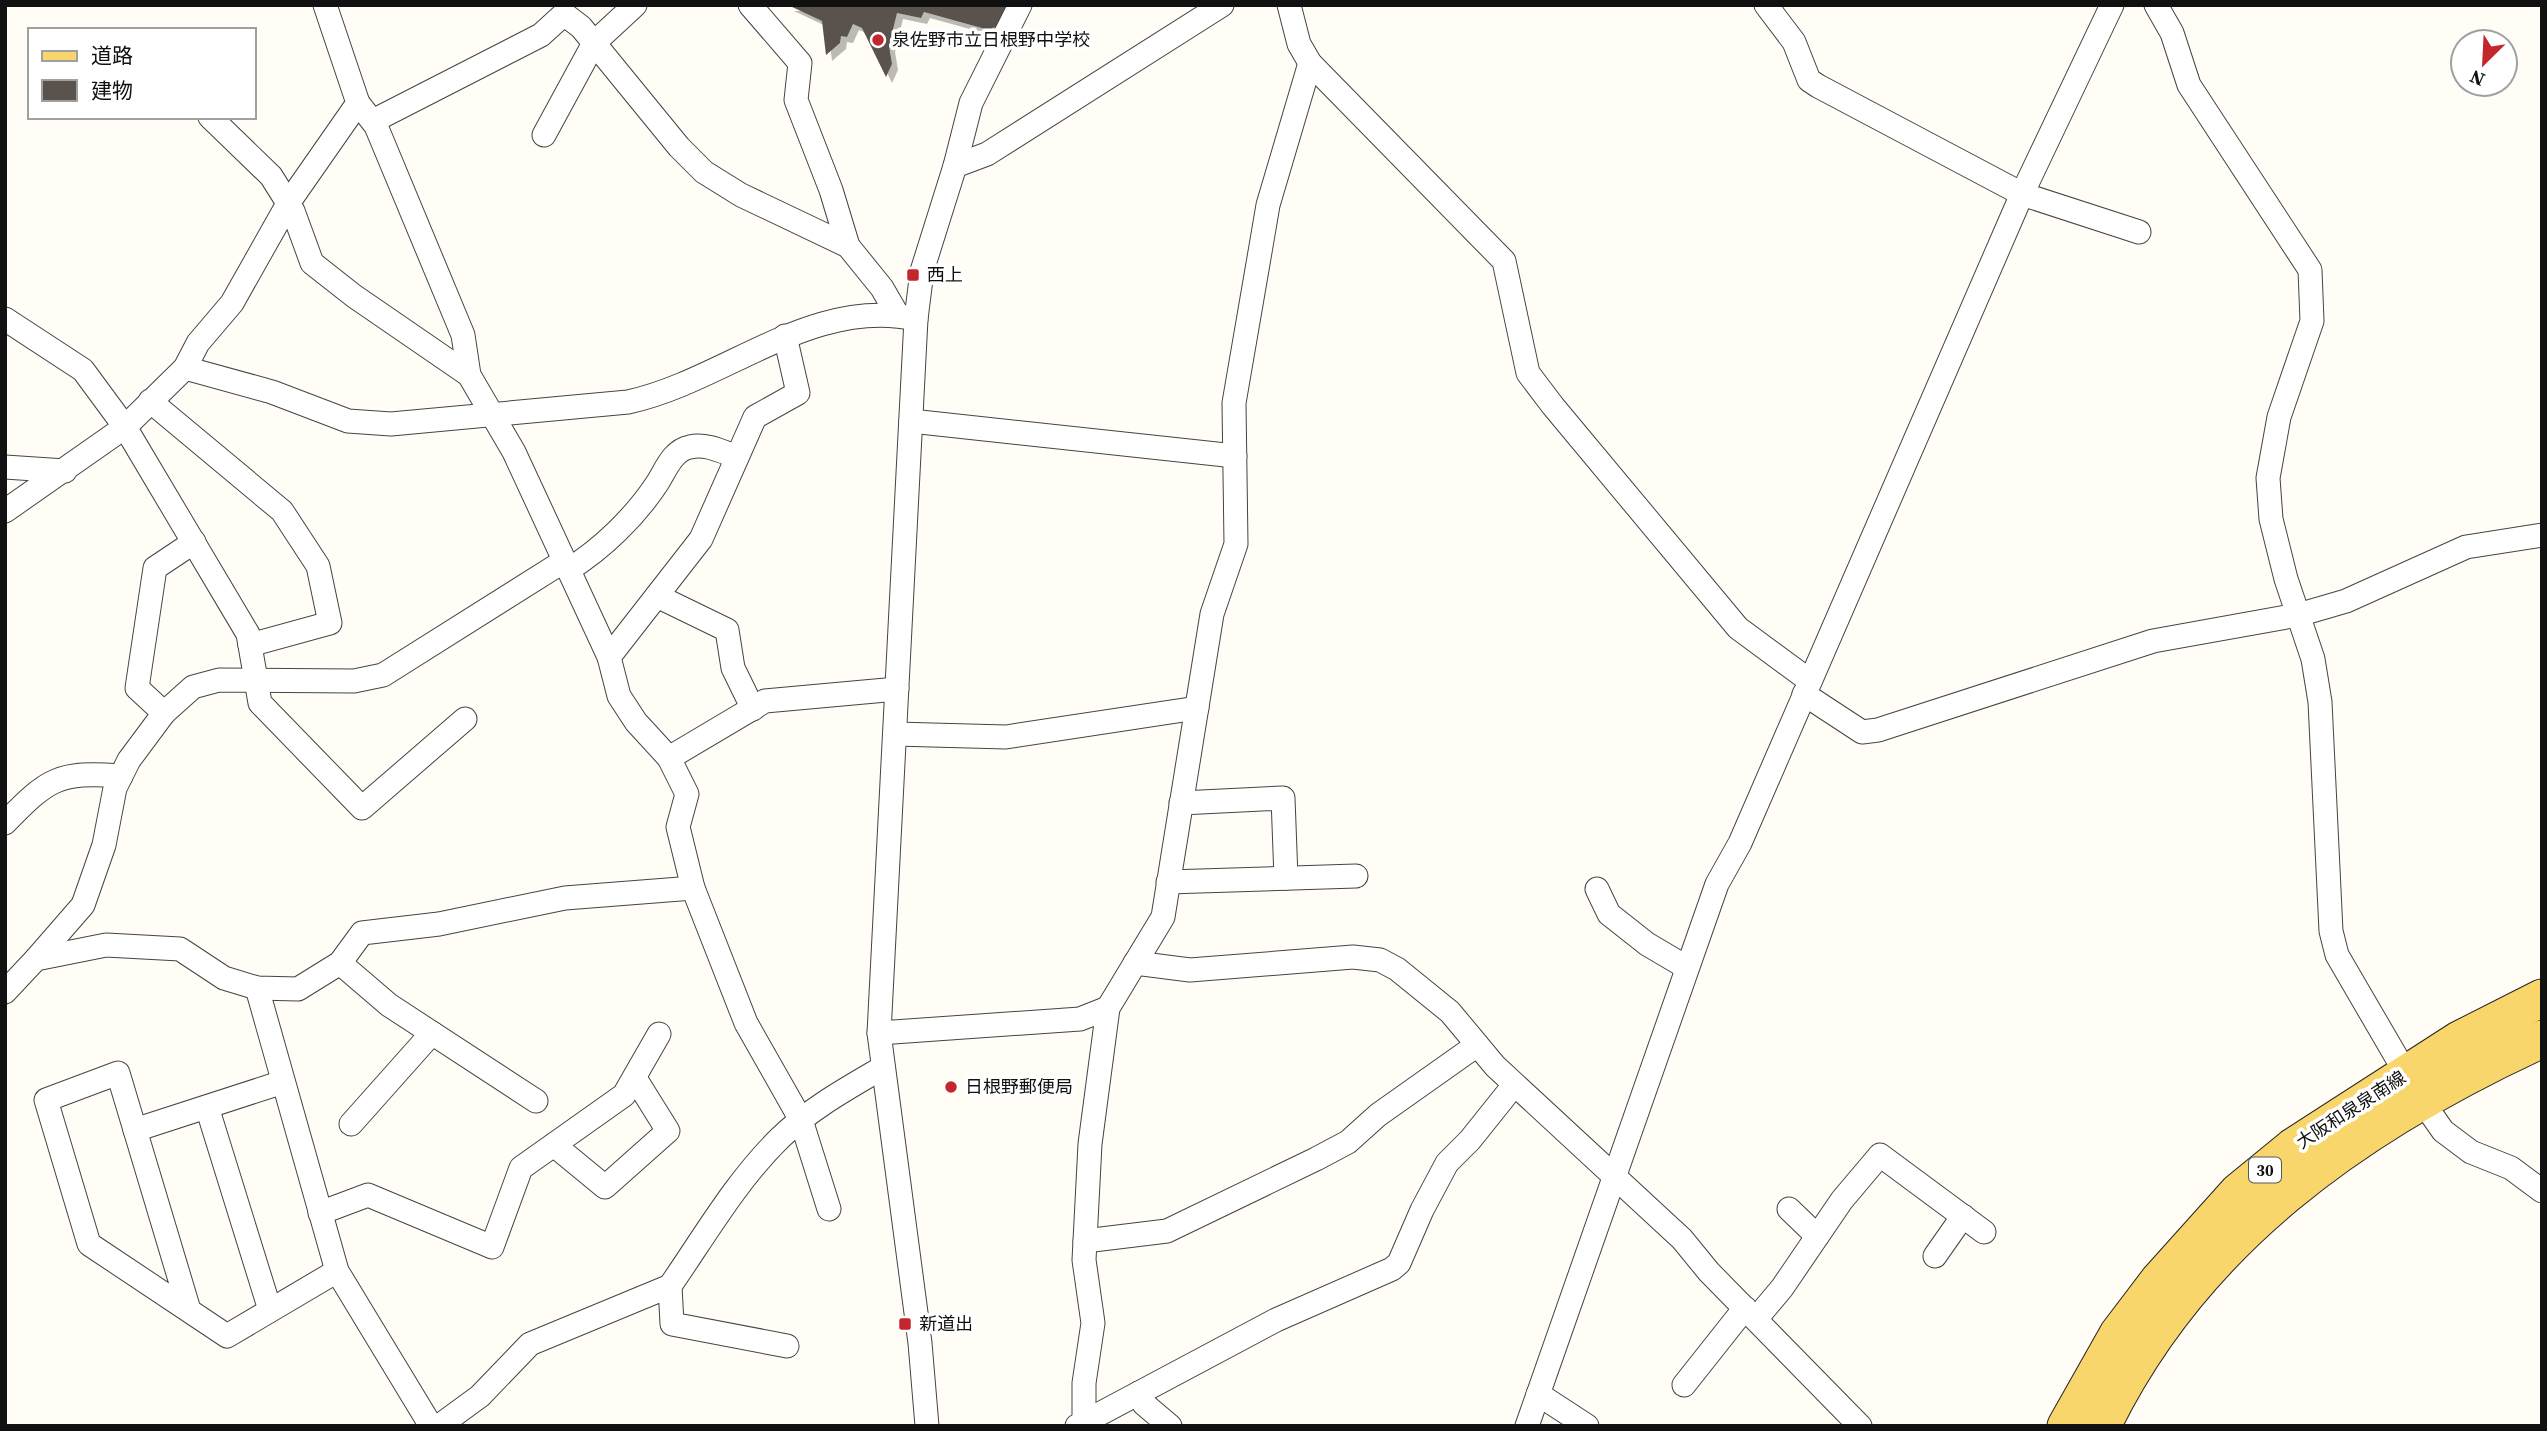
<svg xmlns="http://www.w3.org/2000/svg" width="2547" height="1431" font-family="'Source Serif 4','Noto Sans JP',serif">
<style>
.building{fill:#5a524d;filter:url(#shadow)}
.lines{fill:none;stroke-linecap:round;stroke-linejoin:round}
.minor-casing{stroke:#444;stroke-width:25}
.primary-casing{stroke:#222;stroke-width:39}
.minor{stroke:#fff;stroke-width:23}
.primary{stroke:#f9d66b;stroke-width:37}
.poi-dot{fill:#c4262e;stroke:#fff;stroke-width:2.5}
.labels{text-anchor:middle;stroke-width:7;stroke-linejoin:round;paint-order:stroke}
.shield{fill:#fff;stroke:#585858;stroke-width:2}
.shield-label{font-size:16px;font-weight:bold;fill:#111}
.poi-label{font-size:18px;fill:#111;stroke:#fff;text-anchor:start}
.street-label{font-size:18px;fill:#111;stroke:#fff}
</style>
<defs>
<filter id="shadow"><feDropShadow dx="6" dy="6" stdDeviation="0" flood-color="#0004"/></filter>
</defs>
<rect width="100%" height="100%" fill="#fffdf5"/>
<polygon class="building" points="788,5 1014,5 1005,22 989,30 924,12 921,18 897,13 889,46 892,64 886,77 862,28 853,24 847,37 841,36 840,43 826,55 822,21"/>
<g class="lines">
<defs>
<g id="minor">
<polyline points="750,5 800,63 796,100 831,190 848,246"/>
<polyline points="1289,5 1299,44 1310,63 1504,261 1528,373 1553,406 1738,628 1810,681"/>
<polyline points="1766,5 1794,42 1809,80 1818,86 2022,194 2139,232"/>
<polyline points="2156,5 2172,33 2189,85 2310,270 2312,321 2279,417 2268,478 2271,519 2286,579 2313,659 2320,702 2331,931 2337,955 2422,1101 2443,1131 2471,1152 2511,1168 2542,1191"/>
<polyline points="358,103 376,126 463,335 469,375 514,452 609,657 619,696 636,722 669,758 687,794 678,827 693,888"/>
<polyline points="210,117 271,176 293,211 312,263 354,296 469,375"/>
<polyline points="373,121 541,35 564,14 581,27 679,147 704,172 741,195 848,246 882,288 897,314"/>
<polyline points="544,135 594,43 635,5"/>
<polyline points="955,166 987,154 1222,5"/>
<polyline points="5,319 83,370 125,427 248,634 260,703 362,808 465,719"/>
<path d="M185 368 272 392 348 421 391 424 628 402C725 381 812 296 916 319"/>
<polyline points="150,401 282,511 318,566 330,623 250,645"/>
<polyline points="911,421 1235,456"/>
<polyline points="5,467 65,471"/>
<polyline points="5,511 125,427 185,368 198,343 232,303 289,202 358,103 325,5"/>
<path d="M568 570C602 549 636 516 658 482 666 469 673 450 690 447 706 443 723 452 737 457"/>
<polyline points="657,596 727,630 733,668 753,709"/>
<polyline points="609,657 701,539 755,417 798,393 785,336"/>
<polyline points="1804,694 1862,732 1878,730 2153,641 2298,615 2346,601 2466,547 2542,535"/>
<polyline points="164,713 137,688 155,568 194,542"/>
<polyline points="895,734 1006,737 1197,708"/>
<polyline points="669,758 765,701 897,689"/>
<polyline points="1181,803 1283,798 1286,878"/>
<path d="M5 823C48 779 58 771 121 776"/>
<polyline points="1168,882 1356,876"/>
<polyline points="1597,889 1609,914 1647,944 1686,967"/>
<polyline points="36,959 83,905 104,845 115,788 129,760 164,713 193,687 219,680 354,681 383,675 564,561"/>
<polyline points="340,963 389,1005 536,1101"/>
<polyline points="1135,963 1190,970 1353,957 1380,960 1397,969 1450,1012 1495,1066 1682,1239 1709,1272 1860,1426"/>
<polyline points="257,988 337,1271 431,1426"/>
<polyline points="5,992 36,959 106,945 180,949 224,978 257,988 298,989 340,963 362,933 439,924 565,898 693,888 746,1023 801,1120 829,1209"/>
<polyline points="879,1033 1080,1019 1108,1008"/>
<polyline points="207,1107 270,1310"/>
<polyline points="351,1124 432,1033"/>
<polyline points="135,1130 283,1082"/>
<polyline points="554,1145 605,1187 668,1131 635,1078"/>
<polyline points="1789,1209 1817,1236"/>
<polyline points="320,1213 368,1195 492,1247 521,1168 624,1095 659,1034"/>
<polyline points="1085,1241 1167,1231 1316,1159 1348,1142 1378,1115 1477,1045"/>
<polyline points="1935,1256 1963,1216"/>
<path d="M670 1286C704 1237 736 1181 780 1138 810 1109 846 1089 882 1068"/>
<polyline points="189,1310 118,1073 46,1100 89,1244 227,1336 337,1271"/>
<polyline points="1756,1319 1782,1288 1842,1200 1880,1155 1984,1232"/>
<polyline points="1684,1385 1745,1308"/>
<polyline points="1139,1393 1144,1404 1170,1426"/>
<polyline points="1538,1394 1587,1426"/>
<polyline points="439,1426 480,1396 530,1344 670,1286 672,1324 787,1346"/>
<polyline points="927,1426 920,1343 879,1033 916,319 922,271 955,166 971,103 1020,5"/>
<polyline points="1077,1426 1276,1320 1392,1269 1399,1263 1422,1210 1447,1163 1470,1140 1514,1085"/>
<polyline points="1084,1426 1084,1383 1093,1323 1084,1260 1090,1144 1108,1008 1163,917 1212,614 1236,544 1234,403 1260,252 1268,205 1310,63"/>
<polyline points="1527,1426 1717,884 1740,843 2022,194 2112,5"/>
</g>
<g id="primary">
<polyline points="2066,1426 2118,1334 2159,1280 2238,1192 2293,1147 2459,1040 2542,998"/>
<path d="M2102 1426C2193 1239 2357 1124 2542 1039"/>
</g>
</defs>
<use href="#minor" class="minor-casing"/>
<use href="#primary" class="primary-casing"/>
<use href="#minor" class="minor"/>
<use href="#primary" class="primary"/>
</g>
<g class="poi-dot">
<circle cx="878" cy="40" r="7"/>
<rect x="906" y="268" width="14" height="14" rx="3.5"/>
<circle cx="951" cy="1087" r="7"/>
<rect x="898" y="1317" width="14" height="14" rx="3.5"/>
</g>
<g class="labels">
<rect class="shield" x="2249" y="1157.5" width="32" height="25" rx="5"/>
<g class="shield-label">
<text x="2265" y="1176">30</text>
</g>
<g class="poi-label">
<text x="892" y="46">泉佐野市立日根野中学校</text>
<text x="927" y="281">西上</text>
<text x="965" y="1093">日根野郵便局</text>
<text x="919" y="1330">新道出</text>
</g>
<g class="street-label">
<text transform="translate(2351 1110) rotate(-33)" y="6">大阪和泉泉南線</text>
</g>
</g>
<rect width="2547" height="1431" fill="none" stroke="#111111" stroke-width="14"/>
<rect x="28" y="28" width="228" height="91" fill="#ffffff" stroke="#a0a0a0" stroke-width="2"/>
<rect x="42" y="51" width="35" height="10" fill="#f9d66b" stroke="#a0a0a0" stroke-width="2"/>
<text x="91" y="63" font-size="21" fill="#111111">道路</text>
<rect x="42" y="80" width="35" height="21" fill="#5a524d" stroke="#a0a0a0" stroke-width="2"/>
<text x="91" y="98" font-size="21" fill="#111111">建物</text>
<g transform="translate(2484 63) rotate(204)"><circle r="33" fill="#ffffff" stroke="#a0a0a0" stroke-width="2"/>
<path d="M0-5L12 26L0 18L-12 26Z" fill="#c4262e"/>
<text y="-10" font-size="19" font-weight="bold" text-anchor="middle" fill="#111111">N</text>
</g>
</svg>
